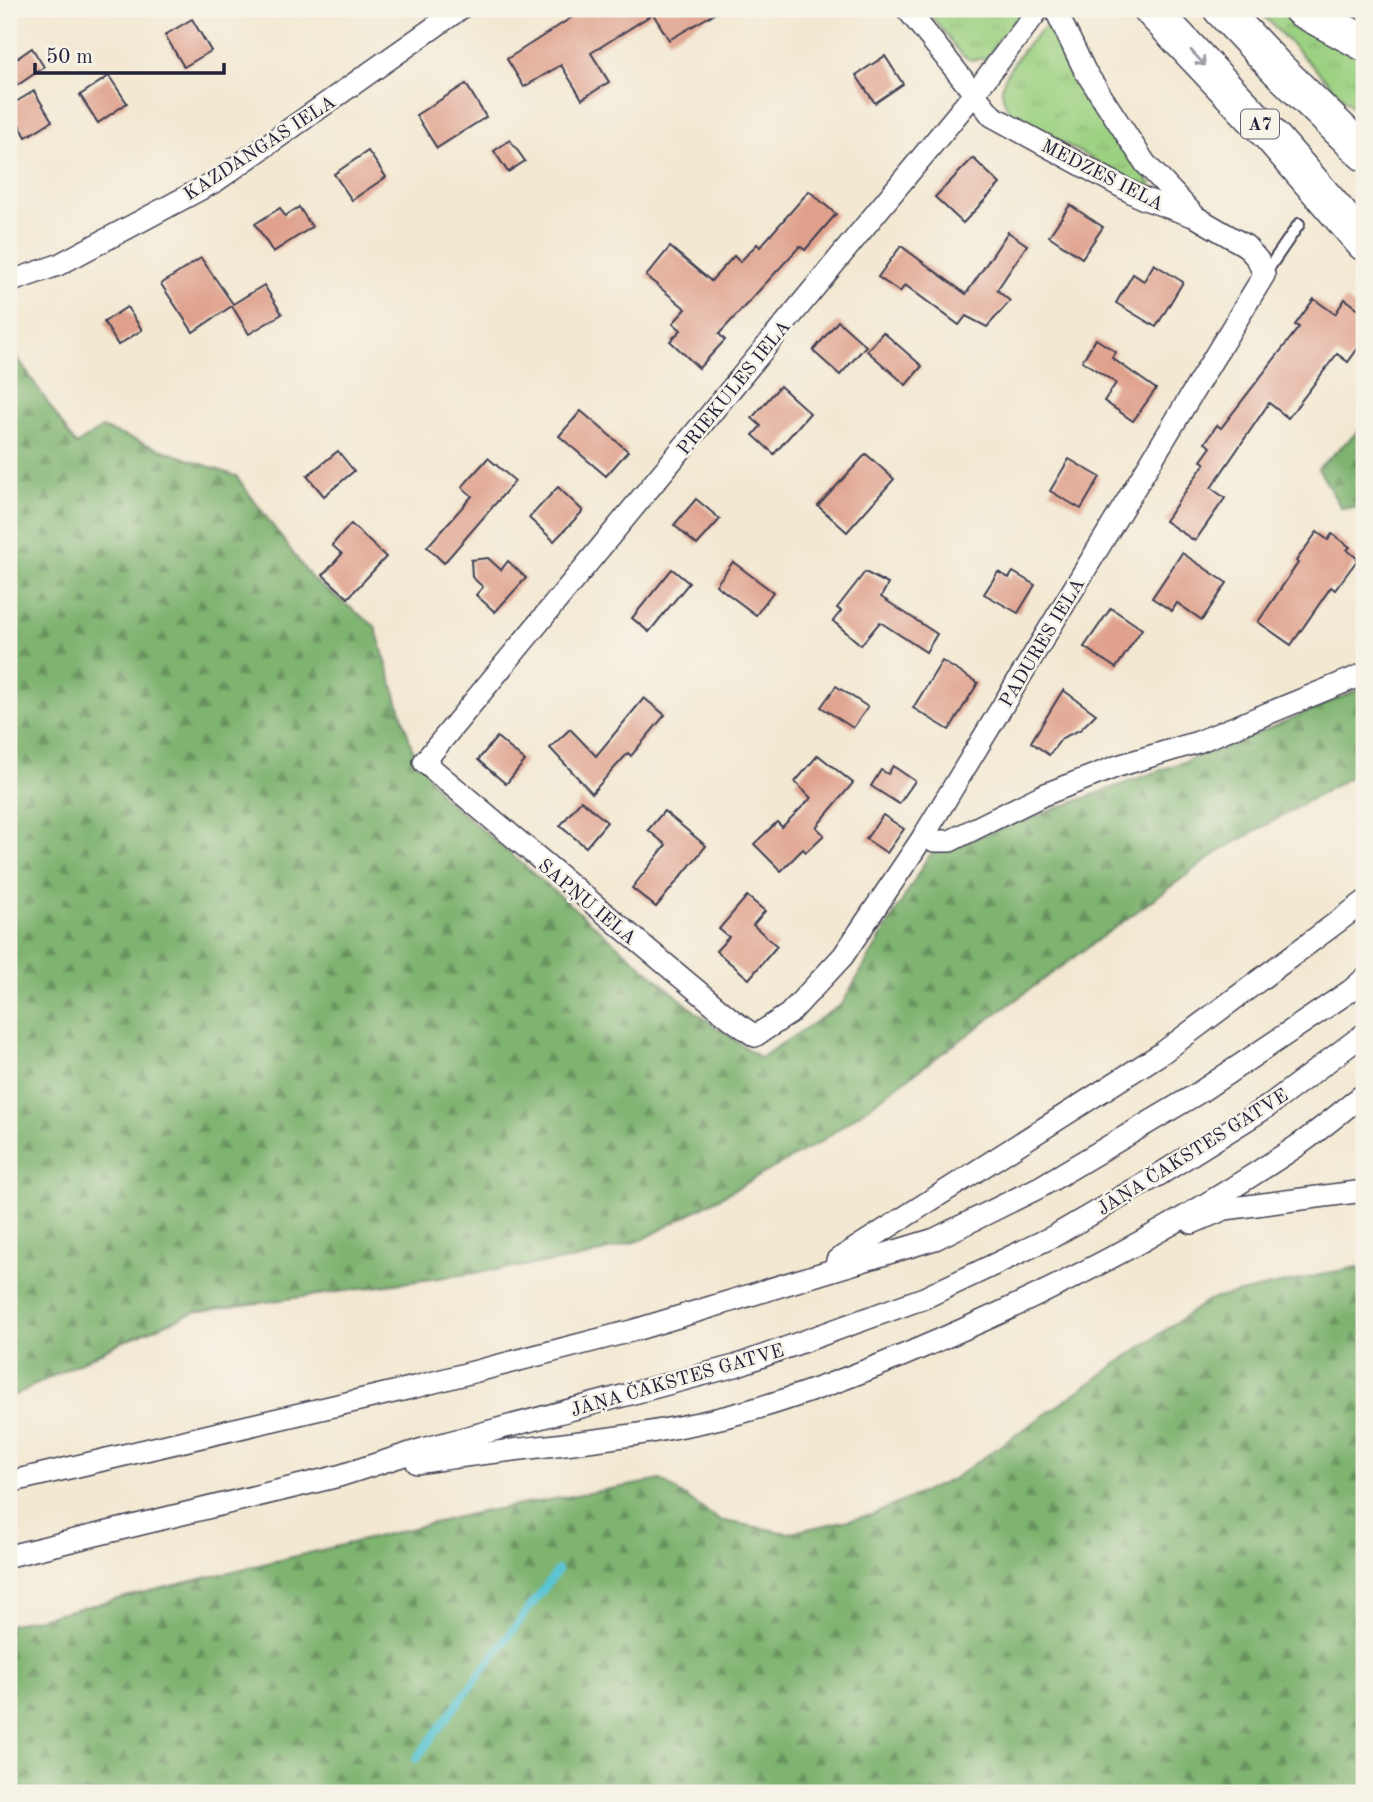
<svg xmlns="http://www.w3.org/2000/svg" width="1373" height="1802" font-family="'Old Standard TT',serif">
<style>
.grass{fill:url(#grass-tufts);stroke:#607a5e;stroke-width:2}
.forest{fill:url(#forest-firs);stroke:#506a56;stroke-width:2}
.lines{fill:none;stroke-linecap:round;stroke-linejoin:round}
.stream{stroke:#59c4d3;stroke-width:8}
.building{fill:#dfa08c}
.service-casing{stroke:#414052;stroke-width:14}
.minor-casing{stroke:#414052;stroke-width:24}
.trunk-casing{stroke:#414052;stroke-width:38}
.service{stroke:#fff;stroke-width:10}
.minor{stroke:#fff;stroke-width:21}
.trunk{stroke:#fff;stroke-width:35}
.oneway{stroke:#9c9ca7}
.labels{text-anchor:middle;stroke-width:5;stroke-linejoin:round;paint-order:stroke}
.shield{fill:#f7f3e8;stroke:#62616f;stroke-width:2}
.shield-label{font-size:18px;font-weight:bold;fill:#22223b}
.street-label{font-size:19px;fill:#22223b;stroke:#f7f3e8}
</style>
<defs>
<pattern id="grass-tufts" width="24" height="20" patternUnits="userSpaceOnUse" patternTransform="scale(1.75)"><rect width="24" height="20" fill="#9dd182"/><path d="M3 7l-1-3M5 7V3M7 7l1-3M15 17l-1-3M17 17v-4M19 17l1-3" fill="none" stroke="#87b371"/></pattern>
<pattern id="forest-firs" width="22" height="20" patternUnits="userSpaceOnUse" patternTransform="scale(1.75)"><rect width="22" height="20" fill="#7eb370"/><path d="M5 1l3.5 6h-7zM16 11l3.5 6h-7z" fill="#67915d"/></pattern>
</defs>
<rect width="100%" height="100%" fill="#f7f3e8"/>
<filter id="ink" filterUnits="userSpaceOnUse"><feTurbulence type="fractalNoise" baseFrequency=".0143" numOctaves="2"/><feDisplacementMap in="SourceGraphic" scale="14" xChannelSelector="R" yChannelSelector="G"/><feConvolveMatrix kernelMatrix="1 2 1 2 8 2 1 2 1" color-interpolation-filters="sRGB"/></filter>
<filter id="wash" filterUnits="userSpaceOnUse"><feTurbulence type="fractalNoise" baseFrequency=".00686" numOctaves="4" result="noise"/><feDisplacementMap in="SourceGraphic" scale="28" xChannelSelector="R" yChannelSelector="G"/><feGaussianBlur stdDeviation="1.57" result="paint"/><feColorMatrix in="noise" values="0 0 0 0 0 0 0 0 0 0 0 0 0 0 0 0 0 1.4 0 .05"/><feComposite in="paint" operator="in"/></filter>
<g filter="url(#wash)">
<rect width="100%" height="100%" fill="#f3e8d2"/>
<g class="grass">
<polygon points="926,9 1026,9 1001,36 987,58 971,60 962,55"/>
<polygon points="1257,9 1279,9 1298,24 1364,57 1364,119"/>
<path d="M1051 23 1059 32 1072 72 1157 193 1141 186 1009 113C1005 103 999 91 1004 80 1011 63 1036 32 1051 23Z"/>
</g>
<g class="forest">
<polygon points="9,345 76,445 102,428 236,476 312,579 375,626 412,748 440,794 697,1013 760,1058 842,1004 929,855 1235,743 1364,687 1364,769 1217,853 819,1143 644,1239 582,1258 194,1312 117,1344 9,1398"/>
<polygon points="1364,426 1364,507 1341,508 1318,468"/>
<polygon points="1356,1267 1364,1268 1364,1793 9,1793 9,1625 475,1513 661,1480 719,1520 788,1533 872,1515 953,1479 1208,1300"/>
</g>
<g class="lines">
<polyline class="stream" points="416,1759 558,1570"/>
</g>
<g id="blocks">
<g class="building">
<polygon points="585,9 722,9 669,40 653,14 591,53 609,82 582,99 561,65 524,87 507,59"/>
<polygon points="192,19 211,51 184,67 165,35"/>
<polygon points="32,48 44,67 18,85 9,71 9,64"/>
<polygon points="885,56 903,84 875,103 856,75"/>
<polygon points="109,76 127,103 98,123 80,95"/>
<polygon points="466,84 486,117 437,148 416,115"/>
<polygon points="34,91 52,121 26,137 9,106"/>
<polygon points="510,140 525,161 508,172 494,151"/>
<polygon points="368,151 386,177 352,200 334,174"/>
<polygon points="973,158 1000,184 963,223 935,197"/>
<polygon points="809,191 836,214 805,250 800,246 719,334 725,340 699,368 670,341 681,330 673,323 686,309 646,276 670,247 711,281 734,256 740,262 757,244 760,247"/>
<polygon points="1070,205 1103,227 1082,258 1049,236"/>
<polygon points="299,207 312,227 273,252 255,224 280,208 285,216"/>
<polygon points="1008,232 1027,245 997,290 1010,301 987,327 966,316 959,325 905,285 900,292 878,277 901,246 966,294"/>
<polygon points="201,258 233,304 264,285 282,314 249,334 232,306 193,332 161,284"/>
<polygon points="1154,264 1183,282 1156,327 1116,303 1133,274 1144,281"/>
<polygon points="1314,299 1335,314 1345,299 1364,313 1364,340 1348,362 1337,354 1288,418 1269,403 1211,488 1225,498 1195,541 1165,521 1205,463 1201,461 1211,447 1205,443 1217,425 1221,428 1299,327 1295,325"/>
<polygon points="127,307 142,330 118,345 104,322"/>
<polygon points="838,321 866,346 840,375 813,351"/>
<polygon points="883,332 922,366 906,385 867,351"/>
<polygon points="1096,339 1116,352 1112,358 1156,389 1133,421 1104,401 1116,383 1082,361"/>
<polygon points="780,386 810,413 774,454 753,435 761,426 752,418"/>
<polygon points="581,411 628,451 606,476 559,436"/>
<polygon points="338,451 354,471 324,496 307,476"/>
<polygon points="866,454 894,479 847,532 818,506"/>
<polygon points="488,458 515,481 444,563 427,547 472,496 462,487"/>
<polygon points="1069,459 1100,477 1081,509 1050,491"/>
<polygon points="558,487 583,511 554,541 529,518"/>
<polygon points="696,499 720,519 697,545 674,525"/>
<polygon points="351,524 386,557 348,598 323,575 342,554 332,545"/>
<polygon points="1317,532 1328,540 1332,534 1350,547 1347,550 1358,559 1335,590 1331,587 1291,645 1258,622 1298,563 1296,561"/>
<polygon points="1182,553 1227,583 1202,620 1177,603 1172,611 1152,598"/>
<polygon points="488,558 501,570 508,561 526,578 495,612 476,595 483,587 472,577 471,560"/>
<polygon points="733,562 773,592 756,615 716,585"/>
<polygon points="672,569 689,583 649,632 632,618"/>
<polygon points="865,572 888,584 881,597 937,634 926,652 880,622 861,645 833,621 841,611 837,608"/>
<polygon points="998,572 1009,578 1013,572 1035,585 1018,613 984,594"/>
<polygon points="1111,608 1142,629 1116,668 1084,647"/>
<polygon points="942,661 978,683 949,730 913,708"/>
<polygon points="836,686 868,707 853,728 821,707"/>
<polygon points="1063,690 1096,714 1080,730 1062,738 1049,755 1031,742"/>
<polygon points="644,698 665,715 631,756 628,753 592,793 550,748 570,729 596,756"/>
<polygon points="497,737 525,761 506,784 478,760"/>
<polygon points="818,755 853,783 816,827 824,835 806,852 803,849 781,871 754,844 777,822 782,827 811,798 795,782"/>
<polygon points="893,766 915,781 899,804 871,786 881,770 888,774"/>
<polygon points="581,800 607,822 586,847 560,826"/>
<polygon points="664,811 706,846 656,907 632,888 666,845 648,830"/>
<polygon points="883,815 904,829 887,853 866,839"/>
<polygon points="747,896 765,911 753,925 777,946 749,979 716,951 729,937 719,929"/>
</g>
</g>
</g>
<g filter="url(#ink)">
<use href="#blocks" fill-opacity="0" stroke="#414052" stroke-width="2"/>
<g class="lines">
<defs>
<polyline id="service" points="1264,275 1299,224"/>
<g id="minor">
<polyline points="907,9 992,116 1142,198 1196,217 1246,246 1258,260 1264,275 923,837 843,956 789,1014 755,1036 731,1019 424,762 974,94 1039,9"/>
<polyline points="1055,9 1085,71 1145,163 1194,215"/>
<polyline points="9,282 58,265 216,181 460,9"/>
<polyline points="923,837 935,841 950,841 1043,795 1118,766 1198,742 1364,674"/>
<polyline points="1192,1223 1225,1209 1364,1191"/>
<polyline points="837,1260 1162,1053 1364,902"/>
<path d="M417 1463C528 1445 643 1441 751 1410 824 1389 895 1360 964 1329 1080 1278 1192 1217 1297 1146 1320 1130 1342 1111 1364 1094"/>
<polyline points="9,1482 415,1387 635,1330 935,1239 1040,1187 1200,1092 1350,991 1364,979"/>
<polyline points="9,1556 339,1476 423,1449 735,1366 924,1298 1054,1236 1157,1176 1267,1107 1364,1034"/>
</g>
<g id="trunk">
<polyline points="1151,9 1274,139 1364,243"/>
<polyline points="1221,9 1277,68 1364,153"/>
<polyline points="1301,9 1364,43"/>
</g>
</defs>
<use href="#service" class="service-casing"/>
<use href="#minor" class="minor-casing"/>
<use href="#trunk" class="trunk-casing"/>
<use href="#service" class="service"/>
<use href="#minor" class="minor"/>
<use href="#trunk" class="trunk"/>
</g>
<defs><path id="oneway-shaft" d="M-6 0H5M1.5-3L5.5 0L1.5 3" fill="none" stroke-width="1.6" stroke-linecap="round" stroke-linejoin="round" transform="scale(1.75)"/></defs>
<use class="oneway" href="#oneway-shaft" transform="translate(1198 58) rotate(47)"/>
</g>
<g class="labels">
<rect class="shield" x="1241" y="109.5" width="38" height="29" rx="5"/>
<g class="shield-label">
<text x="1260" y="130">A7</text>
</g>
<g class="street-label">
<text transform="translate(259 147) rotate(-33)" y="7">KAZDANGAS IELA</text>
<text transform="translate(1103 174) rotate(27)" y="7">MEDZES IELA</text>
<text transform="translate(733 387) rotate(-51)" y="7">PRIEKULES IELA</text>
<text transform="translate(1041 642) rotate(-59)" y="7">PADURES IELA</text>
<text transform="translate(588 901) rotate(40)" y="7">SAPŅU IELA</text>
<text transform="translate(1192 1151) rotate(-32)" y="7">JĀŅA ČAKSTES GATVE</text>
<text transform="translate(677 1379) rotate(-16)" y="7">JĀŅA ČAKSTES GATVE</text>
</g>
</g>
<rect width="1373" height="1802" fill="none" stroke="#f7f3e8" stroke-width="35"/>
<path d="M35 63v10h189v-10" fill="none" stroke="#22223b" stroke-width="3.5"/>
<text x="46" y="63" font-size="21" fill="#22223b" stroke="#f7f3e8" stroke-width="5" paint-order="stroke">50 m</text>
</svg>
